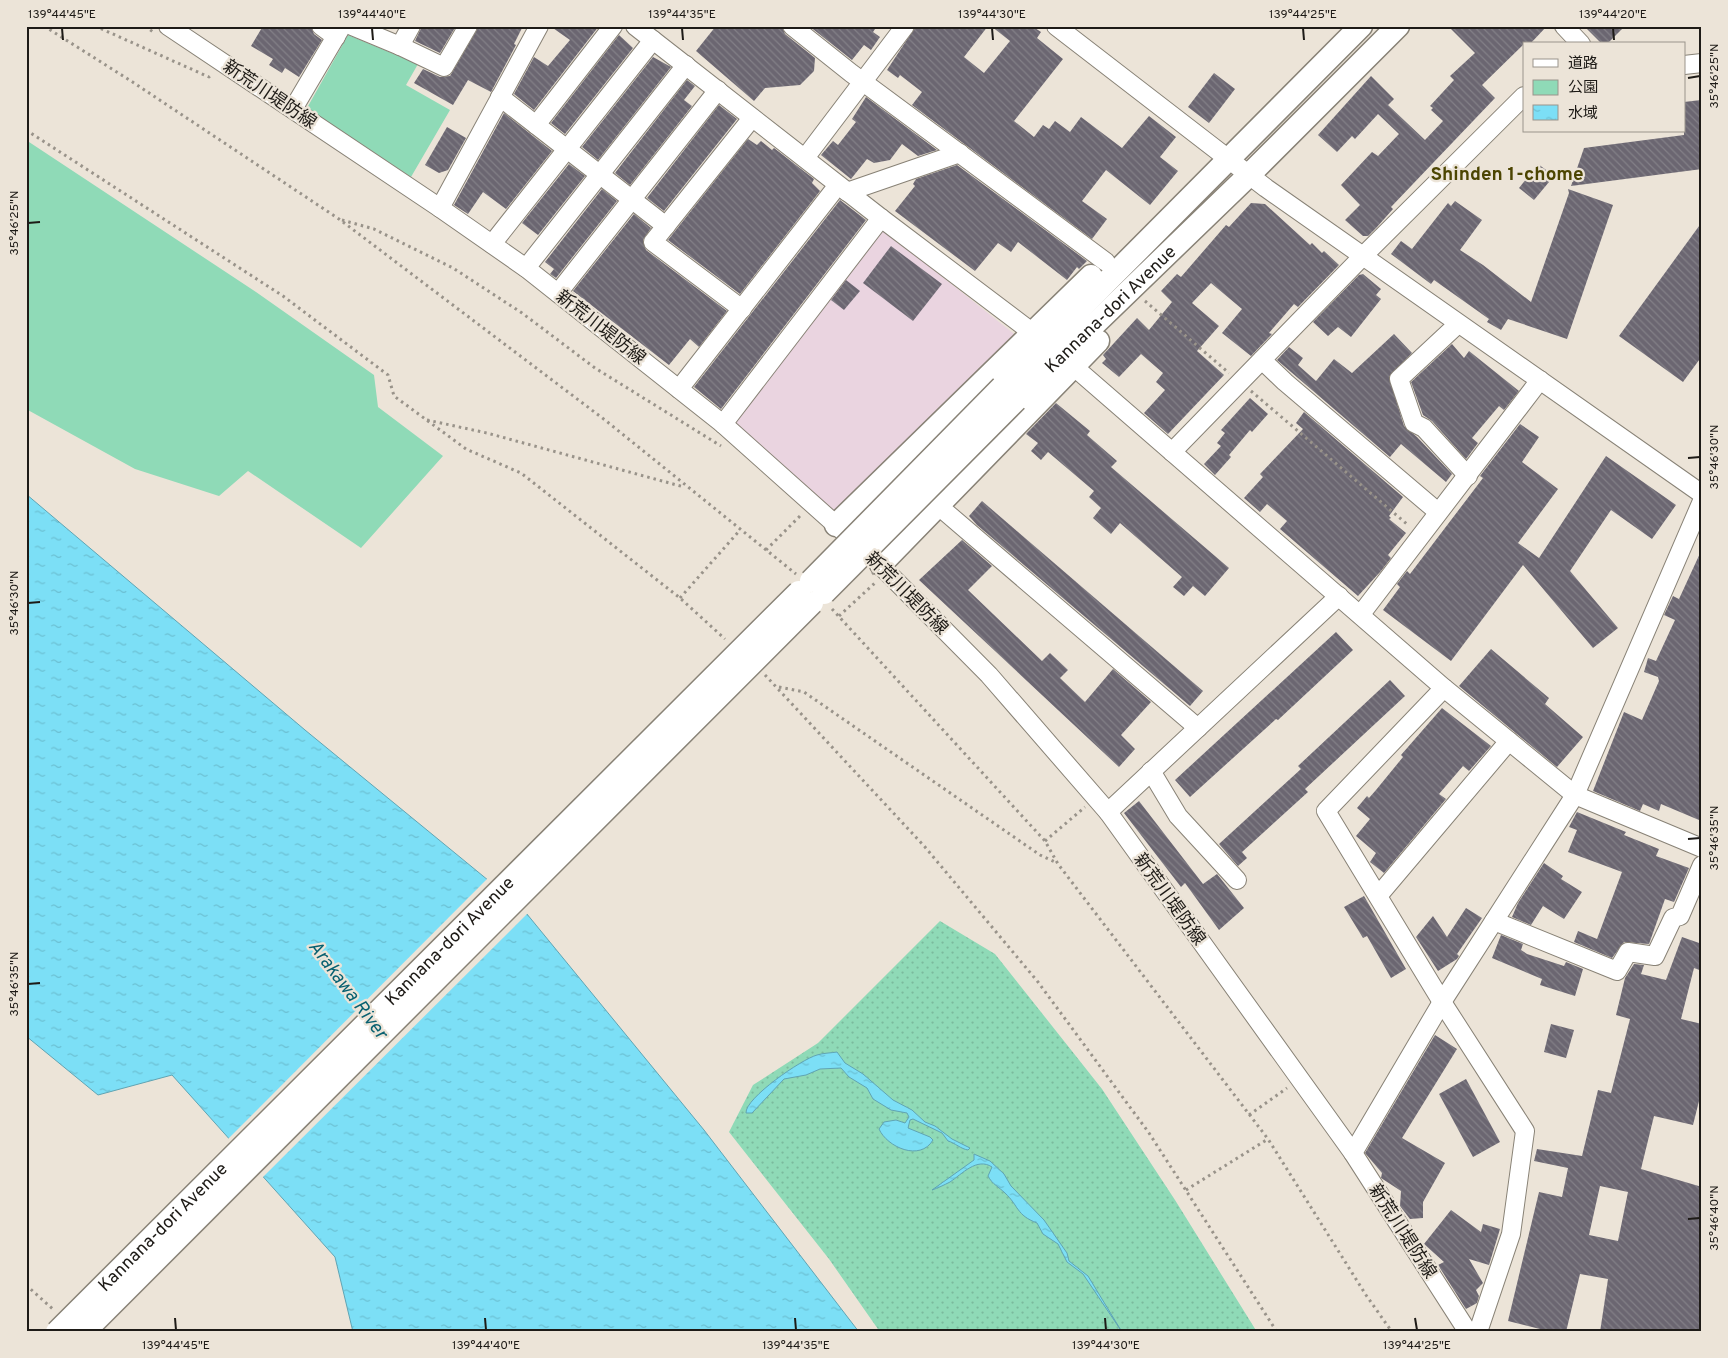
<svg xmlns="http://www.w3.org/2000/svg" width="1728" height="1358" font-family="Overpass,'Noto Sans JP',sans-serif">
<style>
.education{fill:#ead4e0}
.grass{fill:url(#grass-dots)}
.park{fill:#8fdab7}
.water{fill:url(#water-ripples);stroke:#60a4b3}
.pier{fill:#ece4d8}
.building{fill:url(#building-back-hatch);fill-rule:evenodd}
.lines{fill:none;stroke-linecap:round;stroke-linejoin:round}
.minor-casing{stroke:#888276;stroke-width:20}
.major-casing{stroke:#888276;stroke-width:25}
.path{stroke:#99938a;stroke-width:3;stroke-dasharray:2.5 4;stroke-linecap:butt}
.minor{stroke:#fff;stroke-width:18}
.major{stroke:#fff;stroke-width:22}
.major-bridge-casing{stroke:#888276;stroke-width:25;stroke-linecap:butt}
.path-bridge{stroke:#99938a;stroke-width:3;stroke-dasharray:2.5 4;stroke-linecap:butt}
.major-bridge{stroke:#fff;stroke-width:22}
.ticks{fill:none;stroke:#1e1b17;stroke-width:2}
.labels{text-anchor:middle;stroke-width:4.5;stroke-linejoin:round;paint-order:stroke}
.street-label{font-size:18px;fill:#1e1b17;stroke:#ece4d8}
.neighbourhood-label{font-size:19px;font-weight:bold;fill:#4c4502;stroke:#ece4d8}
.water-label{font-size:19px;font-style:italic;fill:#086070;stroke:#ece4d8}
.neatline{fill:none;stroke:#1e1b17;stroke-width:2}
.ticks-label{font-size:12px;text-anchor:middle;fill:#1e1b17}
</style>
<defs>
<pattern id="grass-dots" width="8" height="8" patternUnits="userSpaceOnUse" patternTransform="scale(1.25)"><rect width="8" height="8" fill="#8fdab7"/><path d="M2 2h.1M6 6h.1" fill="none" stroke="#7bba9d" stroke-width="1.8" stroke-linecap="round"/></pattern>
<pattern id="water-ripples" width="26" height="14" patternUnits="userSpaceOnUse" patternTransform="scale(1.25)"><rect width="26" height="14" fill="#7cdff6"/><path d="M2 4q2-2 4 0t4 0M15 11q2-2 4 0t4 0" fill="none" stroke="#6bbfd2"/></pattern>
<pattern id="building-back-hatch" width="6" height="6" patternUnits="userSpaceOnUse" patternTransform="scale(1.25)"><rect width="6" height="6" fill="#6b6671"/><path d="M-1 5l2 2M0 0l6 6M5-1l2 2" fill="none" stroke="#838087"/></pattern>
</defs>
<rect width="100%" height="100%" fill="#ece4d8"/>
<polygon class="education" points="881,228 1018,337 835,514 730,420"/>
<polygon class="grass" points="940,921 995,954 1102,1089 1175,1200 1257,1332 880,1332 829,1259 729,1132 753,1085 818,1043"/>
<g class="park">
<polygon points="348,35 418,64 406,85 450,110 411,177 307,108"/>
<polygon points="26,140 256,292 374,375 378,407 443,456 361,548 248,471 219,496 135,469 26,409"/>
</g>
<g class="water">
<polygon points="26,494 305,730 522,908 704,1130 859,1332 353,1332 335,1257 172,1075 98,1095 26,1036"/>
<path d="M837 1052 845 1063 863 1074 893 1100 912 1110 925 1122 935 1126 952 1139 970 1148 968 1150C961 1149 955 1143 948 1141L942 1133 913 1119 910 1120 908 1128 930 1137 933 1140C920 1162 887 1147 879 1129L884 1122 896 1120 905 1123 909 1117 907 1113 891 1110 873 1099 867 1088 849 1077 841 1068 820 1069 806 1075 784 1079 752 1113H746C745 1098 802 1059 817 1055 823 1053 831 1053 837 1052Z"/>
<path d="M974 1154 990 1161 1004 1174 1011 1186 1044 1220 1067 1253 1069 1261 1088 1276 1122 1332 1083 1274 1067 1262 1058 1244 1043 1234 1037 1223C1016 1215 1019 1206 1005 1193 999 1187 992 1184 988 1176L992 1167C977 1157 962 1174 950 1182 944 1185 938 1188 932 1190L974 1160Z"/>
</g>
<polygon class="pier" points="489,877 529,912 261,1179 227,1140"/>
<g class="building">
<polygon points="263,26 311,26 314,34 322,40 299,77 285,68 282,73 269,65 273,59 251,46"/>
<polygon points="422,26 456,26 440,53 415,41"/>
<polygon points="479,26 523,26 514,44 516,45 491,92 468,80 453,105 414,83 423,69 440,77 450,76"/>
<polygon points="550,26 599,26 534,110 514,94 534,57 548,66 570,40"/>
<polygon points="716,26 782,26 785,34 815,58 814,71 800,85 765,88 754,101 696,51"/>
<polygon points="809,26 877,26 873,32 880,37 871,50 864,45 852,60"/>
<polygon points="916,26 988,26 964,57 984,73 1010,41 991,26 1032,26 1041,32 1037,38 1063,59 1014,121 1034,137 1043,125 1049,129 1055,121 1070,132 1081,117 1122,148 1149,116 1176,137 1160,157 1178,171 1150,205 1106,170 1082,201 1107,219 1092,239 912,105 922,92 900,75 898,78 887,70"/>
<polygon points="1448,26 1547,26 1530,44 1524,44 1482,85 1495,98 1391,207 1393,209 1377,227 1368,236 1363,236 1345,220 1360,205 1341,185 1372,152 1378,156 1399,134 1378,114 1355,139 1352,136 1337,152 1318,135 1371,76 1394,99 1388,105 1425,140 1443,121 1431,110 1433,108 1430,106 1454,80 1450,76 1475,53"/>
<polygon points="1584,26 1625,26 1607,44 1602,44"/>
<polygon points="619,35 633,48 565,134 551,123"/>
<polygon points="653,57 671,67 598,160 582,147"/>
<polygon points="1214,73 1235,89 1209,123 1188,107"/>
<polygon points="687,80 695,86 684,100 692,106 630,185 615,173"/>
<polygon points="866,97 937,150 918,156 902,144 890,160 874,163 867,159 851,179 821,155 833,141 838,145 856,122 852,119"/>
<polygon points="1701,100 1702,169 1571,186 1584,148 1684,135 1684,102"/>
<polygon points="719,105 737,119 664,211 647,198"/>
<polygon points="504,113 552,151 506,209 483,192 468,214 454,205"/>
<polygon points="447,127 466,138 448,170 439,173 425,165"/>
<polygon points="748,139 757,145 761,141 772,150 774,148 814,179 812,183 820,191 740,294 668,240"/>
<polygon points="569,164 585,176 538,235 522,223"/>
<polygon points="1538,164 1554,176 1534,200 1519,188"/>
<polygon points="957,165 1087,261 1079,269 1077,267 1067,280 1018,242 1011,252 998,243 975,271 895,211 915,186 913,184 916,179"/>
<polygon points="602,189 617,201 556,278 550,274 554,269 545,262"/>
<polygon points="1568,189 1613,205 1567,339 1508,319 1501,330 1487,322 1489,319 1434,280 1431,284 1391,254 1401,241 1412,249 1448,203 1451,206 1455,201 1482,220 1460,250 1483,265 1531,302 1569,193"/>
<polygon points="840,200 866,220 721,409 694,387"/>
<polygon points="1251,203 1265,204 1310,245 1312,243 1322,253 1324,251 1339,265 1298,307 1294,304 1269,333 1272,334 1251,356 1222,333 1242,309 1211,283 1192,303 1219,326 1197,351 1224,375 1168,434 1144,413 1165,390 1156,382 1163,373 1141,354 1119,377 1102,363 1106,359 1103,355 1137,318 1149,330 1172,302 1161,291 1177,274 1181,277 1226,225 1229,227"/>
<polygon points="634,214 651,228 643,240 646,250 727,311 699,347 690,339 669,365 573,291"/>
<polygon points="1702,222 1702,356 1683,382 1619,336"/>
<polygon points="891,246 942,284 913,321 863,283"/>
<polygon points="1363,274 1381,289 1376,295 1381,299 1351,337 1338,327 1328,336 1313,322 1359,275"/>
<polygon points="846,280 860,291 844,310 831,300"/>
<polygon points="1394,334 1412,353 1389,377 1404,426 1417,437 1452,474 1446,482 1401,444 1390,457 1277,360 1289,347 1303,358 1298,365 1316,381 1334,359 1352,373"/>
<polygon points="1452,344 1464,358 1469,351 1519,391 1504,410 1499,406 1472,438 1478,443 1466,459 1432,421 1423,415 1411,382"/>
<polygon points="1250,398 1268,414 1252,432 1250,430 1229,455 1231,457 1215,475 1204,464 1221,446 1217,443 1225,433 1221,430"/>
<polygon points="1056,403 1090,431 1087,435 1117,461 1111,467 1229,568 1205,596 1193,586 1184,596 1173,587 1182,577 1120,523 1111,534 1093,518 1101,508 1089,497 1094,491 1048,452 1041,460 1031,451 1038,443 1026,434"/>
<polygon points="1304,412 1403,497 1389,516 1391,518 1389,519 1406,533 1388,555 1391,558 1381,571 1358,596 1280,529 1287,521 1267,504 1260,512 1244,498 1263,477 1260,474 1303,429 1296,423"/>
<polygon points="1520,424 1539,437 1522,462 1558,489 1518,543 1539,558 1606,456 1676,505 1652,539 1611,510 1570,571 1618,628 1593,648 1523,565 1451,661 1383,610 1400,587 1397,584 1407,571 1410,574 1483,478 1480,476"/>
<polygon points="982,501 1203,691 1190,706 977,525 969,516"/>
<polygon points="962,540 992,566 968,590 1042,661 1050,653 1068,670 1060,678 1085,702 1113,669 1151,702 1121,735 1135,749 1119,767 919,580"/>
<polygon points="1702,549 1702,813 1699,820 1661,804 1659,811 1643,804 1640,811 1593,791 1624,712 1642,720 1659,681 1658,677 1644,672 1648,658 1656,661 1675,620 1664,615 1673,596 1679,599"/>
<polygon points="1336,632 1353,650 1278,720 1276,719 1190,797 1175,780"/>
<polygon points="1491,649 1549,698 1545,704 1583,737 1557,767 1459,686"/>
<polygon points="1390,680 1405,696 1305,789 1308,792 1242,852 1247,858 1238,866 1219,844 1301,769 1298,766"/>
<polygon points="1442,708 1491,746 1469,771 1463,766 1439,794 1446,799 1384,873 1370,862 1376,853 1356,836 1370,819 1357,808 1367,796 1369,798 1376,790 1403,757 1401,755"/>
<polygon points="1139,801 1203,884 1217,874 1244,908 1219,930 1185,883 1181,887 1124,813"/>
<polygon points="1577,812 1626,832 1624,835 1659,849 1656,856 1689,868 1674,902 1665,899 1649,944 1624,942 1612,958 1574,942 1578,931 1597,939 1622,872 1568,852 1577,830 1569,827"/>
<polygon points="1544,863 1563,876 1561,879 1582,892 1564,919 1543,906 1531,925 1512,917 1518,903"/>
<polygon points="1364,896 1406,969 1391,978 1367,936 1363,938 1344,907"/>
<polygon points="1466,908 1482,918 1457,954 1459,956 1457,959 1438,971 1416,937 1433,916 1447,937"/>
<polygon points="1501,935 1523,944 1521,950 1527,954 1564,966 1566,962 1583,969 1575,996 1540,985 1542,979 1492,958"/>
<path d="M1682 937 1702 944V971L1694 968 1681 1019 1702 1024V1089L1693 1125 1654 1116 1641 1169 1702 1187V1332H1600L1608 1279 1580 1274 1566 1332H1552L1508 1321 1539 1192 1562 1197 1568 1168 1534 1161 1537 1149 1582 1156 1598 1090 1611 1093 1630 1019 1616 1015 1625 978 1634 964 1644 965 1641 974 1666 980ZM1600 1186 1628 1192 1618 1241 1589 1235Z"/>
<polygon points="1551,1024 1574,1030 1566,1058 1544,1052"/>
<polygon points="1435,1035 1457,1049 1402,1138 1445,1163 1423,1202 1423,1218 1410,1219 1400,1206 1401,1191 1381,1178 1382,1173 1365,1153"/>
<polygon points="1466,1079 1500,1142 1473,1157 1439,1094"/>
<polygon points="1451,1210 1481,1232 1483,1224 1500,1229 1489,1265 1469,1259 1483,1283 1476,1290 1479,1296 1477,1303 1466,1309 1438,1265 1444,1262 1424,1244"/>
</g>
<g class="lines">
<defs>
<g id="minor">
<polyline points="168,26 440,208 526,268 723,424 845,533"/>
<polyline points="321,26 336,37"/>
<polyline points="352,26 400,46 444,67 468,26"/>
<polyline points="635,26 881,218 1033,333"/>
<polyline points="792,26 851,73 1106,262"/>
<polyline points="1056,26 1266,188 1702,494"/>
<polyline points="1564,26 1581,44"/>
<polyline points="400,46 411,26"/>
<polyline points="1684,65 1702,63"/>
<polyline points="500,97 666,226"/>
<polyline points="293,109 342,26"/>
<polyline points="536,125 613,26"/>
<polyline points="805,158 905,26"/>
<polyline points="847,192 960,153"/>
<polyline points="440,208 539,26"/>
<polyline points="492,244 653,40"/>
<polyline points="526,268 686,65"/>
<polyline points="558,293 718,90"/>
<polyline points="742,309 653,242 752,118"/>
<polyline points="1458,324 1399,379 1414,423 1424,428 1468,476"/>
<polyline points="1262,360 1285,382 1438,512"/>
<polyline points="1073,366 1444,688 1575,795 1702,848"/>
<polyline points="679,389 838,185"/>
<polyline points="723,424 881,218"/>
<polyline points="1172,452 1362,257 1524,96"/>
<polyline points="942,509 1198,728"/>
<polyline points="872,557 989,675 1108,812 1353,1153 1468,1332"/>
<polyline points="1361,614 1540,380"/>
<polyline points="1444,688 1326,811 1442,1002 1525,1131 1511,1234 1478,1332"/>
<polyline points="1151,771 1178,816 1237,880"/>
<polyline points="1108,812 1339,596"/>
<polyline points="1378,896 1509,741"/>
<polyline points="1494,921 1617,971 1628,952 1655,956 1673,918 1680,916 1702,865"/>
<polyline points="1353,1153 1442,1002 1575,795 1702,501"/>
</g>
<g id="major">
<polyline points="1002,387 1361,26"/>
<path id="s1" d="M1016 400 1249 175 1398 26"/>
<polyline points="836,525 1091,276"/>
<polyline points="881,564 1098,341"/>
</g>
</defs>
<use href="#minor" class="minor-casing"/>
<use href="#major" class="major-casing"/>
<g class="path">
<polyline points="44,26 131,81 339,219 605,420 796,574"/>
<polyline points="95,26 209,77 212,74"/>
<polyline points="145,26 153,32"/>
<polyline points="26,130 283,296 388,375 394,396 466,449 521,473 680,598 725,639"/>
<polyline points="342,220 374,229 453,268 522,313 595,368 721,446"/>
<polyline points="1145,301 1229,373"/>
<polyline points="1251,391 1408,525"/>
<polyline points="427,420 487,433 684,487"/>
<polyline points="766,550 801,515"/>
<polyline points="680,598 740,530"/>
<polyline points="832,609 1045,841 1058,864 1268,1139 1366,1295 1392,1332"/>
<polyline points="839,616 876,582"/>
<polyline points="765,675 925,847 1038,982 1149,1133 1277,1332"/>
<polyline points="779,687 804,692 1040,855 1057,863"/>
<polyline points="1045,841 1085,807"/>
<polyline points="1249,1115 1287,1088"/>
<polyline points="1186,1190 1268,1139"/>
<polyline points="26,1285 55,1311"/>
</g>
<use href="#minor" class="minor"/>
<use href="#major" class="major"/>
<defs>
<g id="major-bridge">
<polyline points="811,581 1002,387"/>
<polyline points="824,593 1016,400"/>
<path id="s2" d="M57 1332 799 592"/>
<polyline points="84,1332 812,603"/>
</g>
</defs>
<use href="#major-bridge" class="major-bridge-casing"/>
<polyline class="path-bridge" points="872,574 887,562"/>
<use href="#major-bridge" class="major-bridge"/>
</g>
<path class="ticks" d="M62 28 63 40M372 28 373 40M682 28 683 40M992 28 993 40M1303 28 1304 40M1613 28 1614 40M1688 78 1700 76M28 223 40 222M1688 458 1700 457M28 603 40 602M1688 839 1700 838M28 984 40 983M1688 1219 1700 1218M175 1318 176 1330M485 1318 486 1330M795 1318 796 1330M1105 1318 1106 1330M1415 1318 1417 1330"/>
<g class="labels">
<g class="street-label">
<text transform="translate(270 94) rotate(34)" y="6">新荒川堤防線</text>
<text dy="6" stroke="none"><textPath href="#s1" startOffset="131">Kannana-dori Avenue</textPath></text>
<text transform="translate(601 327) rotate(38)" y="6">新荒川堤防線</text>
<text transform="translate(907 593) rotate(45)" y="6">新荒川堤防線</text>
<text transform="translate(1170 899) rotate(54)" y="6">新荒川堤防線</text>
<text dy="6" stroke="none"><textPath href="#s2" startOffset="554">Kannana-dori Avenue</textPath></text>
<text dy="6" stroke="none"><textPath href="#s2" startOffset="149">Kannana-dori Avenue</textPath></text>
<text transform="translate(1403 1231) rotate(57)" y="6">新荒川堤防線</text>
</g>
<g class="neighbourhood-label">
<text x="1507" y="180">Shinden 1-chome</text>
</g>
<g class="water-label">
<text transform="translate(349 989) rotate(53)" y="7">Arakawa River</text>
</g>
</g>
<rect width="1728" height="1358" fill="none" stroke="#ece4d8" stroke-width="55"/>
<rect x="1523" y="42" width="162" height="90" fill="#ece4d8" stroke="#9a948b"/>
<rect x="1533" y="59" width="25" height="8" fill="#ffffff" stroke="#9a948b"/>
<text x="1568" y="68" font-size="15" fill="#1e1b17">道路</text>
<rect x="1533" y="80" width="25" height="15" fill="#8fdab7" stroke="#9a948b"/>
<text x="1568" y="92" font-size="15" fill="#1e1b17">公園</text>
<rect x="1533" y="105" width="25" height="15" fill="url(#water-ripples)" stroke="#9a948b"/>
<text x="1568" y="118" font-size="15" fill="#1e1b17">水域</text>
<rect x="28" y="28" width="1672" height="1302" class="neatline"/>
<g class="ticks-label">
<text x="62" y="18">139°44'45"E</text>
<text x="372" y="18">139°44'40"E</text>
<text x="682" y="18">139°44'35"E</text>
<text x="992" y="18">139°44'30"E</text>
<text x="1303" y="18">139°44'25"E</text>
<text x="1613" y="18">139°44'20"E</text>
<text transform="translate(1714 76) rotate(-90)" y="4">35°46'25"N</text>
<text transform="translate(14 223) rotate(-90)" y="4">35°46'25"N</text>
<text transform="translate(1714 457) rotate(-90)" y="4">35°46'30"N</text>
<text transform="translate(14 603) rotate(-90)" y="4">35°46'30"N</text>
<text transform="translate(1714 838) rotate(-90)" y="4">35°46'35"N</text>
<text transform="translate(14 984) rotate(-90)" y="4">35°46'35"N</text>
<text transform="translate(1714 1218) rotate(-90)" y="4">35°46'40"N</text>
<text x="176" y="1349">139°44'45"E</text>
<text x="486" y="1349">139°44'40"E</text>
<text x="796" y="1349">139°44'35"E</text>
<text x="1106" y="1349">139°44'30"E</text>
<text x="1417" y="1349">139°44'25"E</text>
</g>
</svg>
